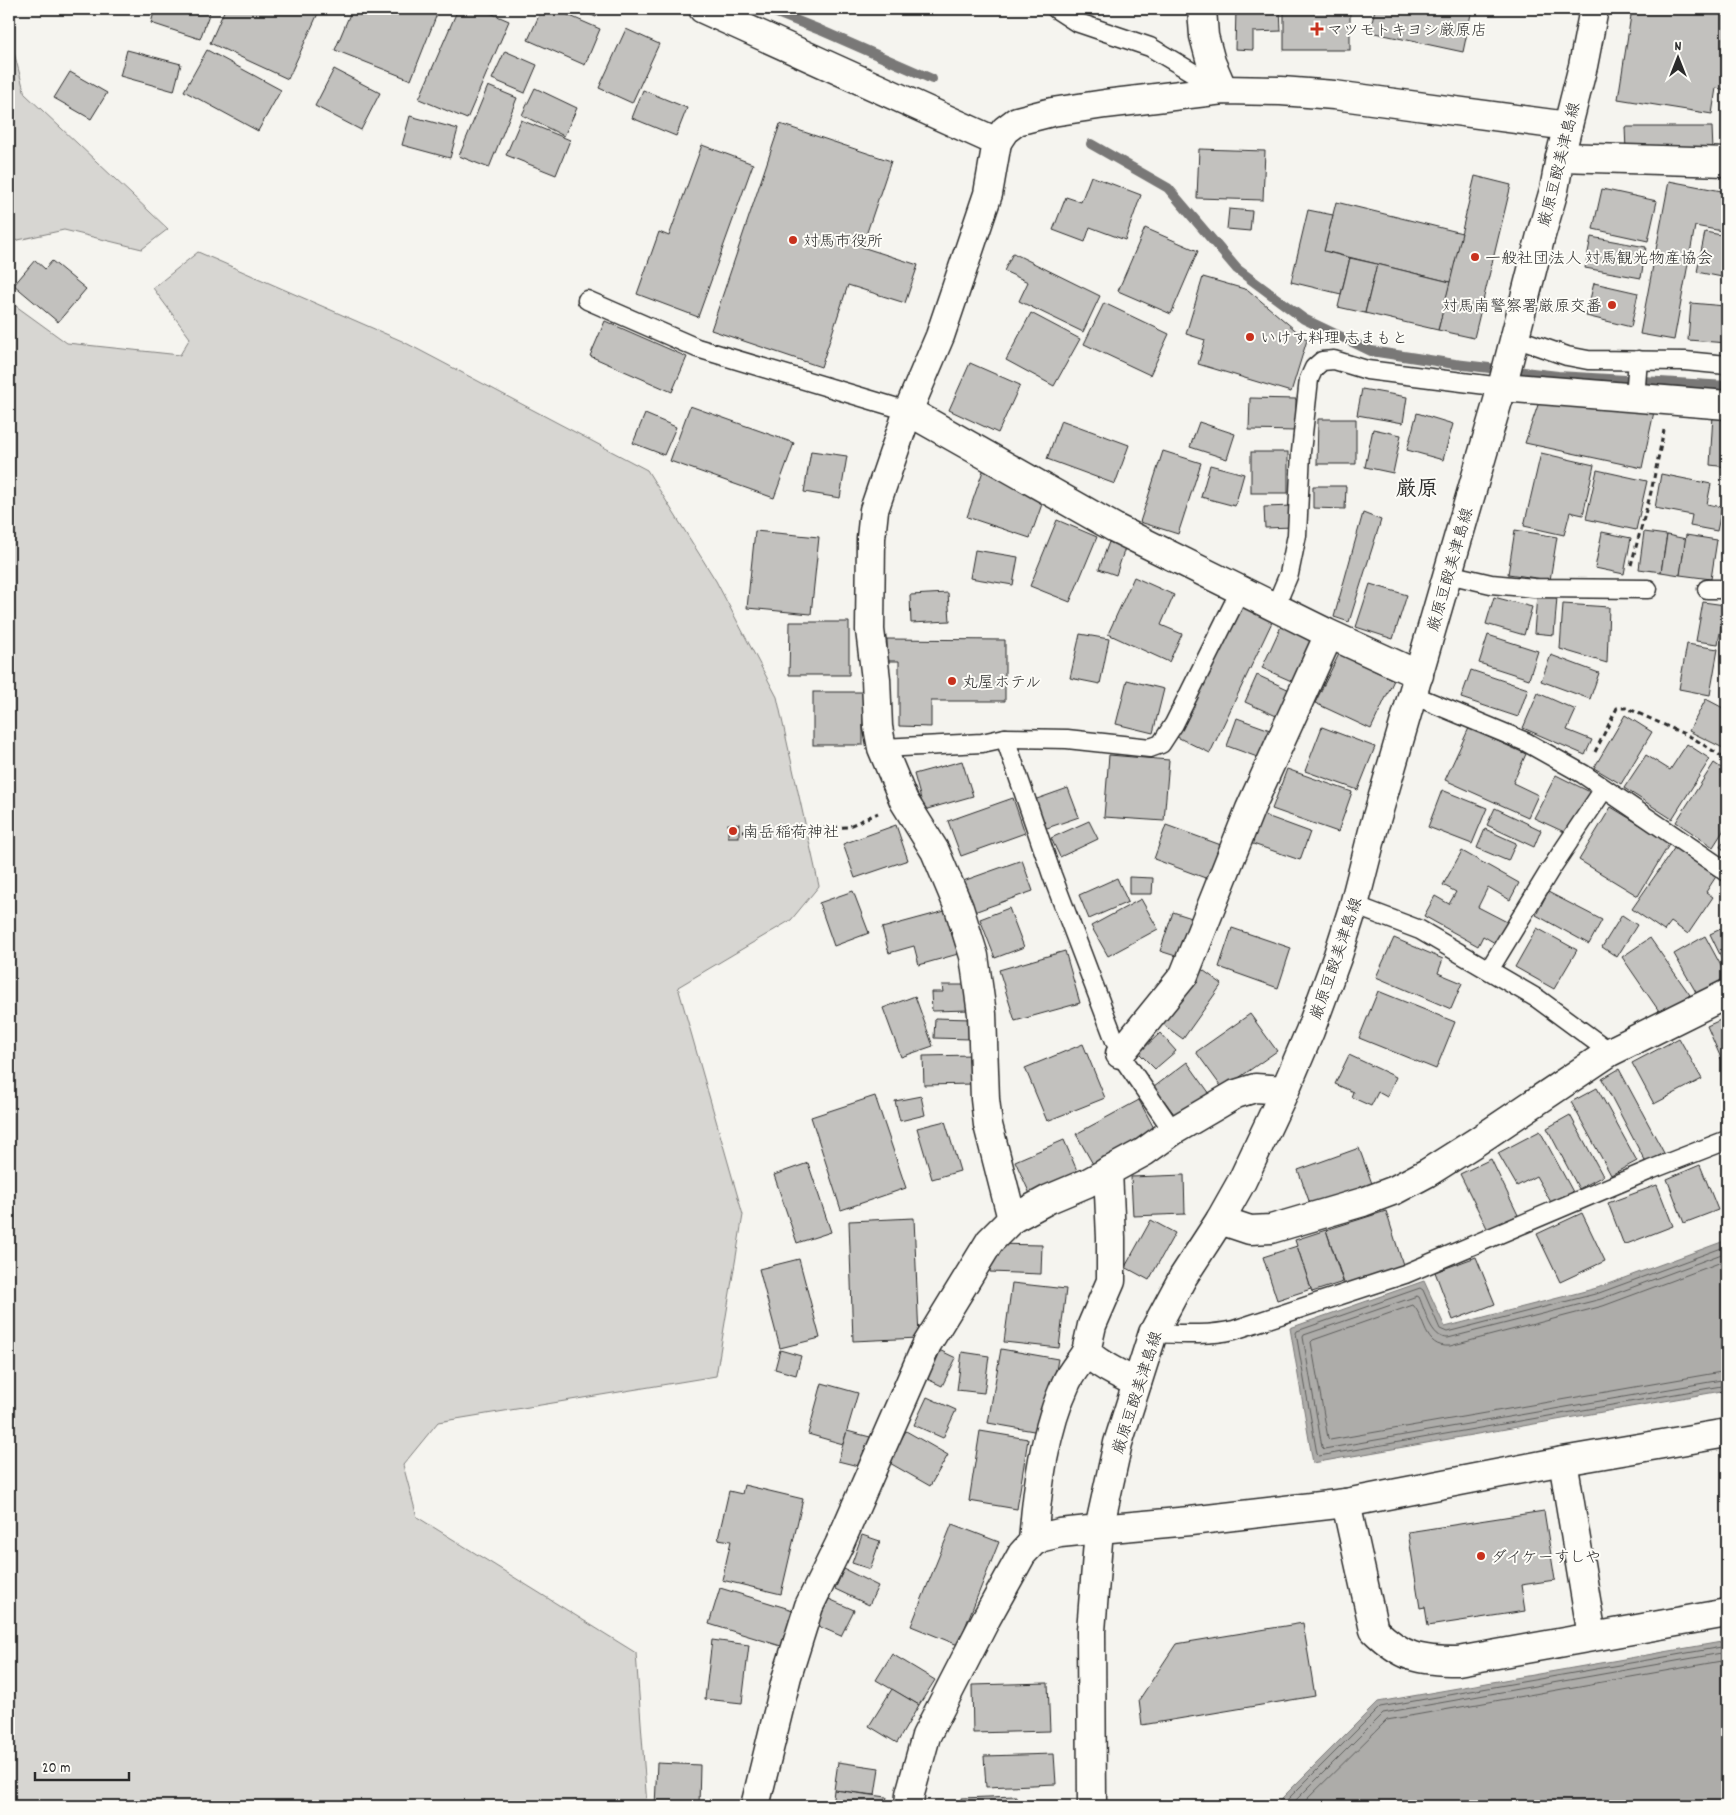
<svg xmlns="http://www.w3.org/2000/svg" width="1736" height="1815" font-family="Dekko,'Klee One',sans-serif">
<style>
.green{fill:#d7d6d2;stroke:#81807e}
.water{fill:#adaca9;stroke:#797877}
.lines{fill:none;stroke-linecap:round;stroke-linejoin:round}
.shore{stroke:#5f5f5d;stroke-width:1}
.stream{stroke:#797877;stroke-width:10}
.building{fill:#c2c1be;stroke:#2b2b2b}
.lane-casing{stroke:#2b2b2b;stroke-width:21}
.street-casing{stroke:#2b2b2b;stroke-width:31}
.secondary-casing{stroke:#2b2b2b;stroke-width:31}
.primary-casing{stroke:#2b2b2b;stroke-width:31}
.path{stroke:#2b2b2b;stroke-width:3;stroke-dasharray:5 4;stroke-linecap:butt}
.lane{stroke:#fdfcf7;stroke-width:18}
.street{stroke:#fdfcf7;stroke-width:28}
.secondary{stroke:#fdfcf7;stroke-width:28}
.primary{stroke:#fdfcf7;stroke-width:28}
.poi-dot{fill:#c8321e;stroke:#fdfcf7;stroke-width:2}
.labels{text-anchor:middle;stroke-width:4;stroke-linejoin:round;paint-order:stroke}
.poi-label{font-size:16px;fill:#2b2b2b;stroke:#fdfcf7;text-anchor:start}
.street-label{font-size:16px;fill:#2b2b2b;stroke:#fdfcf7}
.district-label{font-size:21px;font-weight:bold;fill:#2b2b2b;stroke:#fdfcf7}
</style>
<rect width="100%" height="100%" fill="#f5f4ef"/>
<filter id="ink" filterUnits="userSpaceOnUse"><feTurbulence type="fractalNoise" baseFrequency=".02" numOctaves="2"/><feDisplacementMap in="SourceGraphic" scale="10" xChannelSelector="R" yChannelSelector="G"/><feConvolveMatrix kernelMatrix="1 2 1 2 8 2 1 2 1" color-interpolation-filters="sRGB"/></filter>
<g filter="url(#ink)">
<g class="green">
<polygon points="9,34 25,94 168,229 142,249 64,230 9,242"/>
<polygon points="198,252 402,341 647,470 716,581 777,697 819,886 791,920 678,987 743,1215 716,1376 438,1422 403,1465 417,1517 636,1653 647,1806 9,1806 9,301 67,343 180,355 190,338 153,288"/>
</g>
<g class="water">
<polygon points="1727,1240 1727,1390 1313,1463 1290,1328 1424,1281 1445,1327 1597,1288"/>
<polygon points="1727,1641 1727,1806 1274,1806 1378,1702"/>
</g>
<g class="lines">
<g class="shore">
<polyline points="1727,1246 1599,1293 1447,1332 1440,1329 1423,1290 1420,1288 1297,1331 1296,1333 1317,1454 1319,1456 1727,1385"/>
<path d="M1727 1252 1601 1299 1448 1338C1431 1339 1425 1310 1419 1297L1417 1296 1304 1335 1303 1337 1322 1447 1324 1449 1727 1379"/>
<path d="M1727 1260 1603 1306 1450 1346C1423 1348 1426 1319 1413 1305L1313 1340 1311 1342 1328 1438 1330 1440 1727 1371"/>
<polyline points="1281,1806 1380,1707 1727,1646"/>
<polyline points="1290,1806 1383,1713 1727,1652"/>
<polyline points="1300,1806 1387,1720 1727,1660"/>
</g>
<g class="stream">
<polyline points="767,9 820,30 932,79"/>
<polyline points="1091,144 1168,188 1237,269 1304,319 1371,351 1455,364 1558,376 1727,386"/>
</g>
</g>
<g class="building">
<polygon points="155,9 211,9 200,39 151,23"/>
<polygon points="225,9 320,9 288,79 210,43"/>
<polygon points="352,9 439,9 411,80 335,50"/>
<polygon points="458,9 481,9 509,21 467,119 419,99"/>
<polygon points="542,9 554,9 600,29 585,65 528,40"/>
<polygon points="577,9 600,9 596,17"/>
<polygon points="1236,9 1280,9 1281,31 1253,32 1253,50 1235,49"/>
<rect x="1284" y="9" width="66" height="41"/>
<polygon points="1375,9 1472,9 1463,52 1370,32"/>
<polygon points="1632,9 1727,9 1727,90 1716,88 1712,114 1618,99"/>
<polygon points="626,29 659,44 632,103 599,88"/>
<polygon points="127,50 181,64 174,91 120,76"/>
<polygon points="207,50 281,90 258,131 184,91"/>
<polygon points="505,51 537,65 525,93 492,79"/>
<polygon points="334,69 380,93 361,130 315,106"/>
<polygon points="70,72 107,93 91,119 54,98"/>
<polygon points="488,86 517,98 489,168 459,156"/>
<polygon points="535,88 577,108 564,136 522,115"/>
<polygon points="643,90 687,108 676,136 632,118"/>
<polygon points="410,116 458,129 450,158 402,145"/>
<polygon points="521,120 570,140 556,175 506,155"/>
<polygon points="780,124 891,161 862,247 918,265 905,303 848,285 821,367 711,330"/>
<polygon points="1625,127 1712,127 1713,151 1626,151"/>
<polygon points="702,145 753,164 698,317 637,294 659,232 669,236"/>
<polygon points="1199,149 1265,151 1263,200 1197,198"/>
<polygon points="1091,176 1141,195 1125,240 1090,227 1085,242 1053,230 1066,197 1081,202"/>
<polygon points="1475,176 1511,185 1474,338 1438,330"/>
<polygon points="1669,181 1727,192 1727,202 1722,231 1695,226 1674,340 1640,334"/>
<polygon points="1602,189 1657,201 1648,241 1593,229"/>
<polygon points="1336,202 1462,233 1450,282 1324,251"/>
<polygon points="1229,209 1252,211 1250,231 1227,229"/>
<polygon points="1308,210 1333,215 1324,251 1350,258 1341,294 1291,282"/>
<polygon points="1145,228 1198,251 1171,314 1118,291"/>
<polygon points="1705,232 1727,236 1727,278 1697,272"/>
<polygon points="1591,237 1646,247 1641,278 1585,268"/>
<polygon points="1013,253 1100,296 1083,332 1019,301 1028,282 1004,271"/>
<polygon points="1350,258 1377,264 1365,313 1338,307"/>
<polygon points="35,260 45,269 52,261 86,289 58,322 14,285"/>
<polygon points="1377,264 1450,282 1438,330 1365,313"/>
<polygon points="1203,277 1248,290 1307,340 1291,392 1198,364 1205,340 1186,334"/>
<polygon points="1594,283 1638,293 1631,327 1586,316"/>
<polygon points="1726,294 1727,343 1688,340 1691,303 1725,306"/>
<polygon points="1104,303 1169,334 1150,375 1084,344"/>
<polygon points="1031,313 1080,339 1054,386 1006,360"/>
<polygon points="605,321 687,357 672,392 590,356"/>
<polygon points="970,363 1020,385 998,433 949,410"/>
<polygon points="1362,389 1407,397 1403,423 1357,415"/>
<polygon points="1250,398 1296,399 1296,431 1249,430"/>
<polygon points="1539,402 1655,407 1642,468 1525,443"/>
<polygon points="690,406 794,443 774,498 670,461"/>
<polygon points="1417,413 1453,424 1443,460 1407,450"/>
<polygon points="645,414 676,427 664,455 633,443"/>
<polygon points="1713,415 1727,416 1727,467 1710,465"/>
<polygon points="1318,419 1356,419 1356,464 1317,464"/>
<polygon points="1061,420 1129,445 1115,484 1047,459"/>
<polygon points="1199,422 1235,434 1227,459 1190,447"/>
<polygon points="1373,429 1401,435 1393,473 1365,467"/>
<polygon points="811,451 847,456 840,498 804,492"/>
<polygon points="1163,451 1201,463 1178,534 1140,522"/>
<rect x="1251" y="452" width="37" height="41"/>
<polygon points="1541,453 1594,465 1583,515 1570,512 1564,535 1524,526"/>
<polygon points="1210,465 1244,474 1235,506 1201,497"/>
<polygon points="984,468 1047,490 1030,538 967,517"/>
<polygon points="1597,470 1647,481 1636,530 1586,519"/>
<polygon points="1661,474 1711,484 1707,504 1722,507 1717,531 1690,526 1692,515 1655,508"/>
<polygon points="1313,486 1346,486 1345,509 1313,508"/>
<polygon points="1293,506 1294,527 1265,528 1264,507"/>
<polygon points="1363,513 1381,520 1349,622 1334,617"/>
<polygon points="1057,520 1097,537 1070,602 1030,586"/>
<polygon points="1515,530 1557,537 1550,580 1508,574"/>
<polygon points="755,531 819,537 811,614 747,608"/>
<polygon points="1602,532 1631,538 1624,574 1595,568"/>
<polygon points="1644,532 1667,535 1661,572 1639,569"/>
<polygon points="1667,535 1686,539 1680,575 1661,572"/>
<polygon points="1686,535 1717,540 1711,579 1680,575"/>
<polygon points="1727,537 1727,557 1723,556"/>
<polygon points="1109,542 1125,548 1116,575 1099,569"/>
<polygon points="975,550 1018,557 1013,585 970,578"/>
<polygon points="1134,577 1174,595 1161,625 1182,634 1169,662 1108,634"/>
<polygon points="1370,584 1407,595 1393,639 1356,627"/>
<polygon points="948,593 950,621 911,623 910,595"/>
<polygon points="1537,595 1557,597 1554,635 1534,633"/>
<polygon points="1494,597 1532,607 1524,635 1486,624"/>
<polygon points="1242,602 1274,618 1210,753 1177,737"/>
<polygon points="1703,602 1725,605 1718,644 1696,641"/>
<polygon points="1563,604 1609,607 1607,663 1560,649"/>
<polygon points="790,622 849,622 849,675 789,675"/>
<polygon points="1283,622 1326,641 1305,687 1262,668"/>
<polygon points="1080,634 1109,639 1100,684 1070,678"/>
<polygon points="1488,635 1538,651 1529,679 1479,663"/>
<polygon points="887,639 1005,640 1005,701 931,701 931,727 899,726 899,661 887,661"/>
<polygon points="1687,644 1718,649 1710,695 1679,689"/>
<polygon points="1339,654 1394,680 1371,729 1315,703"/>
<polygon points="1551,655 1599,673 1590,699 1541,681"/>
<polygon points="1471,670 1528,689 1518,717 1461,698"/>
<polygon points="1257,675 1294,692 1283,719 1245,702"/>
<polygon points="1127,680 1164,689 1153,733 1116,724"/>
<rect x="813" y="692" width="50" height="53"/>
<polygon points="1538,693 1576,710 1567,730 1592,740 1585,755 1523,728"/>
<polygon points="1706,699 1727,710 1727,750 1689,731"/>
<polygon points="1625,715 1652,732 1621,784 1594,768"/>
<polygon points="1237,718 1281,734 1271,762 1227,746"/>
<polygon points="1322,727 1375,747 1358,790 1305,771"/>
<polygon points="1469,728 1526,754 1513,783 1538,795 1528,817 1445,780"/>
<polygon points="1687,744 1710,759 1672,819 1624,788 1646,755 1670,770"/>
<polygon points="1109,755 1169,760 1164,821 1104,817"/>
<polygon points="962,761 973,796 924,810 914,774"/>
<polygon points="1714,763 1727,772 1727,825 1713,847 1676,822"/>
<polygon points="1287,769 1352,792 1338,832 1272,809"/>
<polygon points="1556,775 1594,794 1573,836 1534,818"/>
<polygon points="1068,788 1079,817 1044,829 1034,800"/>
<polygon points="1442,790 1487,808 1472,844 1428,827"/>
<polygon points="1013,798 1025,833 961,856 948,821"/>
<polygon points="1611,807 1670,843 1638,896 1579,860"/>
<polygon points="1495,808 1541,830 1534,847 1487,825"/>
<polygon points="1261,814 1310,832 1300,860 1250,843"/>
<polygon points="1089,821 1098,839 1060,857 1051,838"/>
<rect x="728" y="824" width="11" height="13"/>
<polygon points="896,825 908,860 855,878 843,844"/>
<polygon points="1166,825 1221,845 1208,879 1154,859"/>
<polygon points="1485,829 1516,843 1508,861 1477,848"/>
<polygon points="1727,836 1727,852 1720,847"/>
<polygon points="1675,847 1717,875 1706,892 1713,897 1688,934 1671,922 1664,931 1632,909"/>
<polygon points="1462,851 1519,883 1510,900 1488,887 1478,907 1507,922 1495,943 1483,936 1478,946 1424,916 1435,896 1449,904 1456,892 1443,885"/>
<polygon points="1022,860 1033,891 974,912 963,881"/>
<polygon points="1129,877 1153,878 1152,894 1129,894"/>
<polygon points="1117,878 1128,902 1089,919 1079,895"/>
<polygon points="853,891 869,933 834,946 819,903"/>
<polygon points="1548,892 1602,920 1589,944 1536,915"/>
<polygon points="1141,899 1158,929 1108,956 1091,926"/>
<polygon points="1009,908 1024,947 995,958 980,919"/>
<polygon points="945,911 958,954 919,965 914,946 889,953 882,928"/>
<polygon points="1173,912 1198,920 1185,959 1160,951"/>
<polygon points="1622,915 1637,925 1617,957 1602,947"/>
<polygon points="1727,926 1727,969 1710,934"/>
<polygon points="1232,928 1291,948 1278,988 1219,967"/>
<polygon points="1537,928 1577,950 1554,989 1515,967"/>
<polygon points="1705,936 1727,977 1697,994 1674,954"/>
<polygon points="1394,938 1443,959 1438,973 1462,983 1451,1009 1376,977"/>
<polygon points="1650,938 1690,995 1661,1014 1622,957"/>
<polygon points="1065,951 1080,1003 1015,1021 999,970"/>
<polygon points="1200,968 1222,984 1183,1039 1161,1023"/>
<polygon points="942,985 970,985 970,1010 932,1011 931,992 943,992"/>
<polygon points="1378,991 1455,1022 1436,1069 1359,1038"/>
<polygon points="915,996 933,1046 901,1057 883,1008"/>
<polygon points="1250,1014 1277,1051 1223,1089 1196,1052"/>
<polygon points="1727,1017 1727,1072 1707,1026"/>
<polygon points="935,1018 971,1019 970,1039 934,1038"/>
<polygon points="1160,1033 1176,1051 1155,1069 1139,1053"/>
<polygon points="1679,1038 1702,1079 1654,1104 1632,1063"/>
<polygon points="1083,1044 1105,1098 1047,1121 1025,1068"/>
<polygon points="973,1055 973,1084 924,1085 923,1056"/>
<polygon points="1349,1055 1396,1077 1387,1097 1378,1092 1371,1106 1351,1097 1353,1092 1335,1084"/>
<polygon points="1187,1062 1210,1094 1177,1118 1154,1087"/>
<polygon points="1619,1069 1664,1153 1646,1163 1602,1079"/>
<polygon points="1597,1088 1637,1161 1611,1175 1571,1102"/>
<polygon points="875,1096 906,1188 841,1210 811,1117"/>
<polygon points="921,1096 925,1115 900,1121 895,1101"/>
<polygon points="1139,1100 1156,1132 1094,1166 1076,1134"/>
<polygon points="1727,1107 1727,1123 1721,1110"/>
<polygon points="1570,1115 1603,1176 1579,1189 1547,1128"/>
<polygon points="945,1121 960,1171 932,1179 917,1128"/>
<polygon points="1540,1131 1573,1192 1552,1204 1536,1176 1517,1186 1498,1153"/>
<polygon points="1064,1140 1078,1173 1030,1194 1015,1161"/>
<polygon points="1359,1148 1374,1189 1313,1212 1298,1170"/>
<polygon points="1491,1159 1518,1215 1488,1230 1460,1174"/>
<polygon points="808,1163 831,1232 797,1243 774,1175"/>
<polygon points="1700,1165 1718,1210 1684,1223 1667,1179"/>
<polygon points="1184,1175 1185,1214 1133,1216 1131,1177"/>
<polygon points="1657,1185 1673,1226 1624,1245 1608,1203"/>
<polygon points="1386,1211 1404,1268 1345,1286 1326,1230"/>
<polygon points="1582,1213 1605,1261 1560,1282 1537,1234"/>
<polygon points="914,1218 919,1338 853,1341 849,1221"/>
<polygon points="1151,1220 1175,1233 1149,1280 1125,1267"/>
<polygon points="1326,1230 1343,1282 1312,1292 1295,1240"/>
<polygon points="991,1244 1042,1245 1041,1274 990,1272"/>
<polygon points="1297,1246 1311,1289 1277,1300 1263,1257"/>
<polygon points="1476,1257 1495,1304 1453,1320 1435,1272"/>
<polygon points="799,1259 820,1338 780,1348 759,1269"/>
<polygon points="1012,1283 1066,1289 1059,1348 1004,1342"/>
<polygon points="937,1349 956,1358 942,1386 923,1377"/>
<polygon points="1001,1349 1058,1359 1045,1433 988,1423"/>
<polygon points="780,1350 801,1356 796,1375 775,1369"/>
<polygon points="962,1352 989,1356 984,1393 957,1390"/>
<polygon points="822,1383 858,1393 843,1444 808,1434"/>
<polygon points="927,1397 956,1410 943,1438 914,1425"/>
<polygon points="847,1431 874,1438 866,1468 838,1461"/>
<polygon points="906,1431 948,1455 930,1486 888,1462"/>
<polygon points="980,1431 1028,1439 1017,1509 969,1501"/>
<polygon points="744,1485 803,1499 781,1594 722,1580 731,1541 718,1539 729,1491 742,1494"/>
<polygon points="1544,1511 1555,1580 1521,1585 1525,1611 1428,1626 1425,1607 1420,1608 1408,1532"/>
<polygon points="952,1524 999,1542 958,1645 911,1626"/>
<polygon points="862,1535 880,1541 870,1569 852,1563"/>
<polygon points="844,1569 878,1586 869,1605 835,1589"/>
<polygon points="720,1588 793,1610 781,1646 709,1624"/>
<polygon points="829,1599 854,1610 841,1636 816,1625"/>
<polygon points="1303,1623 1315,1696 1142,1725 1139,1700 1176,1644"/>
<polygon points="712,1640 749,1645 742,1703 705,1699"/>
<polygon points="892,1654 935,1680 919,1705 876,1680"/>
<polygon points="1048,1683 1050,1731 973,1733 972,1685"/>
<polygon points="892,1689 919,1705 897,1743 869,1726"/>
<polygon points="1054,1754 1056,1784 986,1787 984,1756"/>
<polygon points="838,1762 879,1768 875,1795 834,1790"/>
<polygon points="657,1763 700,1765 699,1806 655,1806"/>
<polygon points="834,1790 887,1797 885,1806 832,1806"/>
<polygon points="1016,1796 1016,1803 1044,1803 1044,1806 949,1806 961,1805 961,1798"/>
</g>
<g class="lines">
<defs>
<g id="lane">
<polyline points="1056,9 1076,22 1150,47 1222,90"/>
<polyline points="587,300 697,348 908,411"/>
<polyline points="1515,338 1567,356 1588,360 1685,361 1727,365"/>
<polyline points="1635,397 1638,360"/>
<polyline points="1448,574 1491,584 1534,588 1648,589"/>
<polyline points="1707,589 1727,589"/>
<polyline points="1275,607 1289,574 1297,535 1301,452 1309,379 1314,368 1322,361 1334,360 1367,370 1502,387"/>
<polyline points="1413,695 1526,742 1583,774 1727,872"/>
<polyline points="1005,738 1052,875 1120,1054 1173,1131"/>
<polyline points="882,748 982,743 1005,738 1067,739 1150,748 1161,744 1174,724 1241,589"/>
<polyline points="1354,905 1420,930 1538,999 1610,1052"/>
<polyline points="1489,970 1550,870 1604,789"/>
<path d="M1153 1333C1181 1334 1207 1336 1234 1330L1405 1274 1650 1170 1727 1140"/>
</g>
<g id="street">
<polyline points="703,9 997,142 988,194 940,336 908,411 874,510 871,538 870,630 876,679 878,727 882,748 904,801 935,851 959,908 974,956 982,1014 985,1099 988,1125 1012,1219"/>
<polyline points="1202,9 1204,36 1211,62 1223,90"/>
<polyline points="1560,157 1727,162"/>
<polyline points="1502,387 1727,405"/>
<polyline points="908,411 1115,528 1327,633 1419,675"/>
<polyline points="1120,1054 1184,975 1250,809 1326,641"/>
<path d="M1108 1171 1111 1238V1281L1092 1325 1086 1352C1101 1366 1119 1374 1137 1383"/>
<polyline points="1220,1220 1250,1230 1271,1229 1363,1202 1395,1190 1427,1173 1476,1142 1610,1052 1727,994"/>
<polyline points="1563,1461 1592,1636"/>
<path d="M1346 1503 1374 1630C1403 1658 1419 1661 1458 1661L1727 1613"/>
<path d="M1033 1542C1037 1489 1044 1430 1067 1381 1072 1371 1080 1362 1086 1352"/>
<polyline points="755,1806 787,1676 809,1606 839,1545 927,1344 990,1241 1012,1219 1049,1199 1087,1183 1144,1152 1173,1131 1236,1094 1255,1088 1285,1090"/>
</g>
<g id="secondary">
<polyline points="997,142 1005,130 1017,121 1052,112 1105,104 1223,90 1281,91 1334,95 1568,126"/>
<polyline points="1092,1806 1091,1631 1099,1529 1190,1521 1346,1503 1563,1461 1727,1433"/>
</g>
<polyline id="primary" points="909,1806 910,1794 926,1736 986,1619 1022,1554 1033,1542 1043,1537 1060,1533 1099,1529 1118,1443 1153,1333 1183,1277 1220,1220 1242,1181 1285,1090 1310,1031 1338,955 1354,905 1374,827 1502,387 1541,235 1554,190 1560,157 1583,66 1594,9"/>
</defs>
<use href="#lane" class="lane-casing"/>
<use href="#street" class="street-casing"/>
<use href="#secondary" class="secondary-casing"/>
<use href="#primary" class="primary-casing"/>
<g class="path">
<polyline points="1631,565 1651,492 1664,430"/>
<polyline points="1595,752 1617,708 1627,708 1693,738 1727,760"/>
<polyline points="743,831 847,827 878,813"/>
</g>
<use href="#lane" class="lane"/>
<use href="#street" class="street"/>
<use href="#secondary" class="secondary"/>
<use href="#primary" class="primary"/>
</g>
</g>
<g class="poi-dot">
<path d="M1314.5 21.5h5v5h5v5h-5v5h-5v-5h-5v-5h5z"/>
<circle cx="793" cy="240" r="5"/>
<circle cx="1475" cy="257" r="5"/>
<circle cx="1612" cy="305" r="5"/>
<circle cx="1250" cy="337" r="5"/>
<circle cx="952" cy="681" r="5"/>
<circle cx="733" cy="831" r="5"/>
<circle cx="1481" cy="1556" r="5"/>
</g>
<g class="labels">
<g class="poi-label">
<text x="1327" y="35">マツモトキヨシ厳原店</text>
<text x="803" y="246">対馬市役所</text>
<text x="1485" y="263">一般社団法人 対馬観光物産協会</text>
<text x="1602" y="311" text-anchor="end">対馬南警察署厳原交番</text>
<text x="1260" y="343">いけす料理 志まもと</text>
<text x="962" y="687">丸屋ホテル</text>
<text x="743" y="837">南岳稲荷神社</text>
<text x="1491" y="1562">ダイケーすしや</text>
</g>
<g class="street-label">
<text transform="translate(1558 164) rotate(-76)" y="6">厳原豆酘美津島線</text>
<text transform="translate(1449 569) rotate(-74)" y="6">厳原豆酘美津島線</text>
<text transform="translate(1335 958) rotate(-71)" y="6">厳原豆酘美津島線</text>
<text transform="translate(1136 1392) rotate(-72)" y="6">厳原豆酘美津島線</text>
</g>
<g class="district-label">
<text x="1417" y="495">厳原</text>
</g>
</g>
<rect width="1736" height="1815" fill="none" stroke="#fdfcf7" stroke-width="30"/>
<rect x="15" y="15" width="1706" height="1785" fill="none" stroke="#2b2b2b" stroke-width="2" filter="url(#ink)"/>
<g transform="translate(1678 58)" stroke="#fdfcf7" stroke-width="4" paint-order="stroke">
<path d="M0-4L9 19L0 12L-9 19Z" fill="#2b2b2b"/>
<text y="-8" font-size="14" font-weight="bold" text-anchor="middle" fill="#2b2b2b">N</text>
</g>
<path d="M35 1772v8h94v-8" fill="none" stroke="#2b2b2b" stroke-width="2.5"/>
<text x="42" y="1772" font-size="15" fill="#2b2b2b" stroke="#fdfcf7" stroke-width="4" paint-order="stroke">20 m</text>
</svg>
